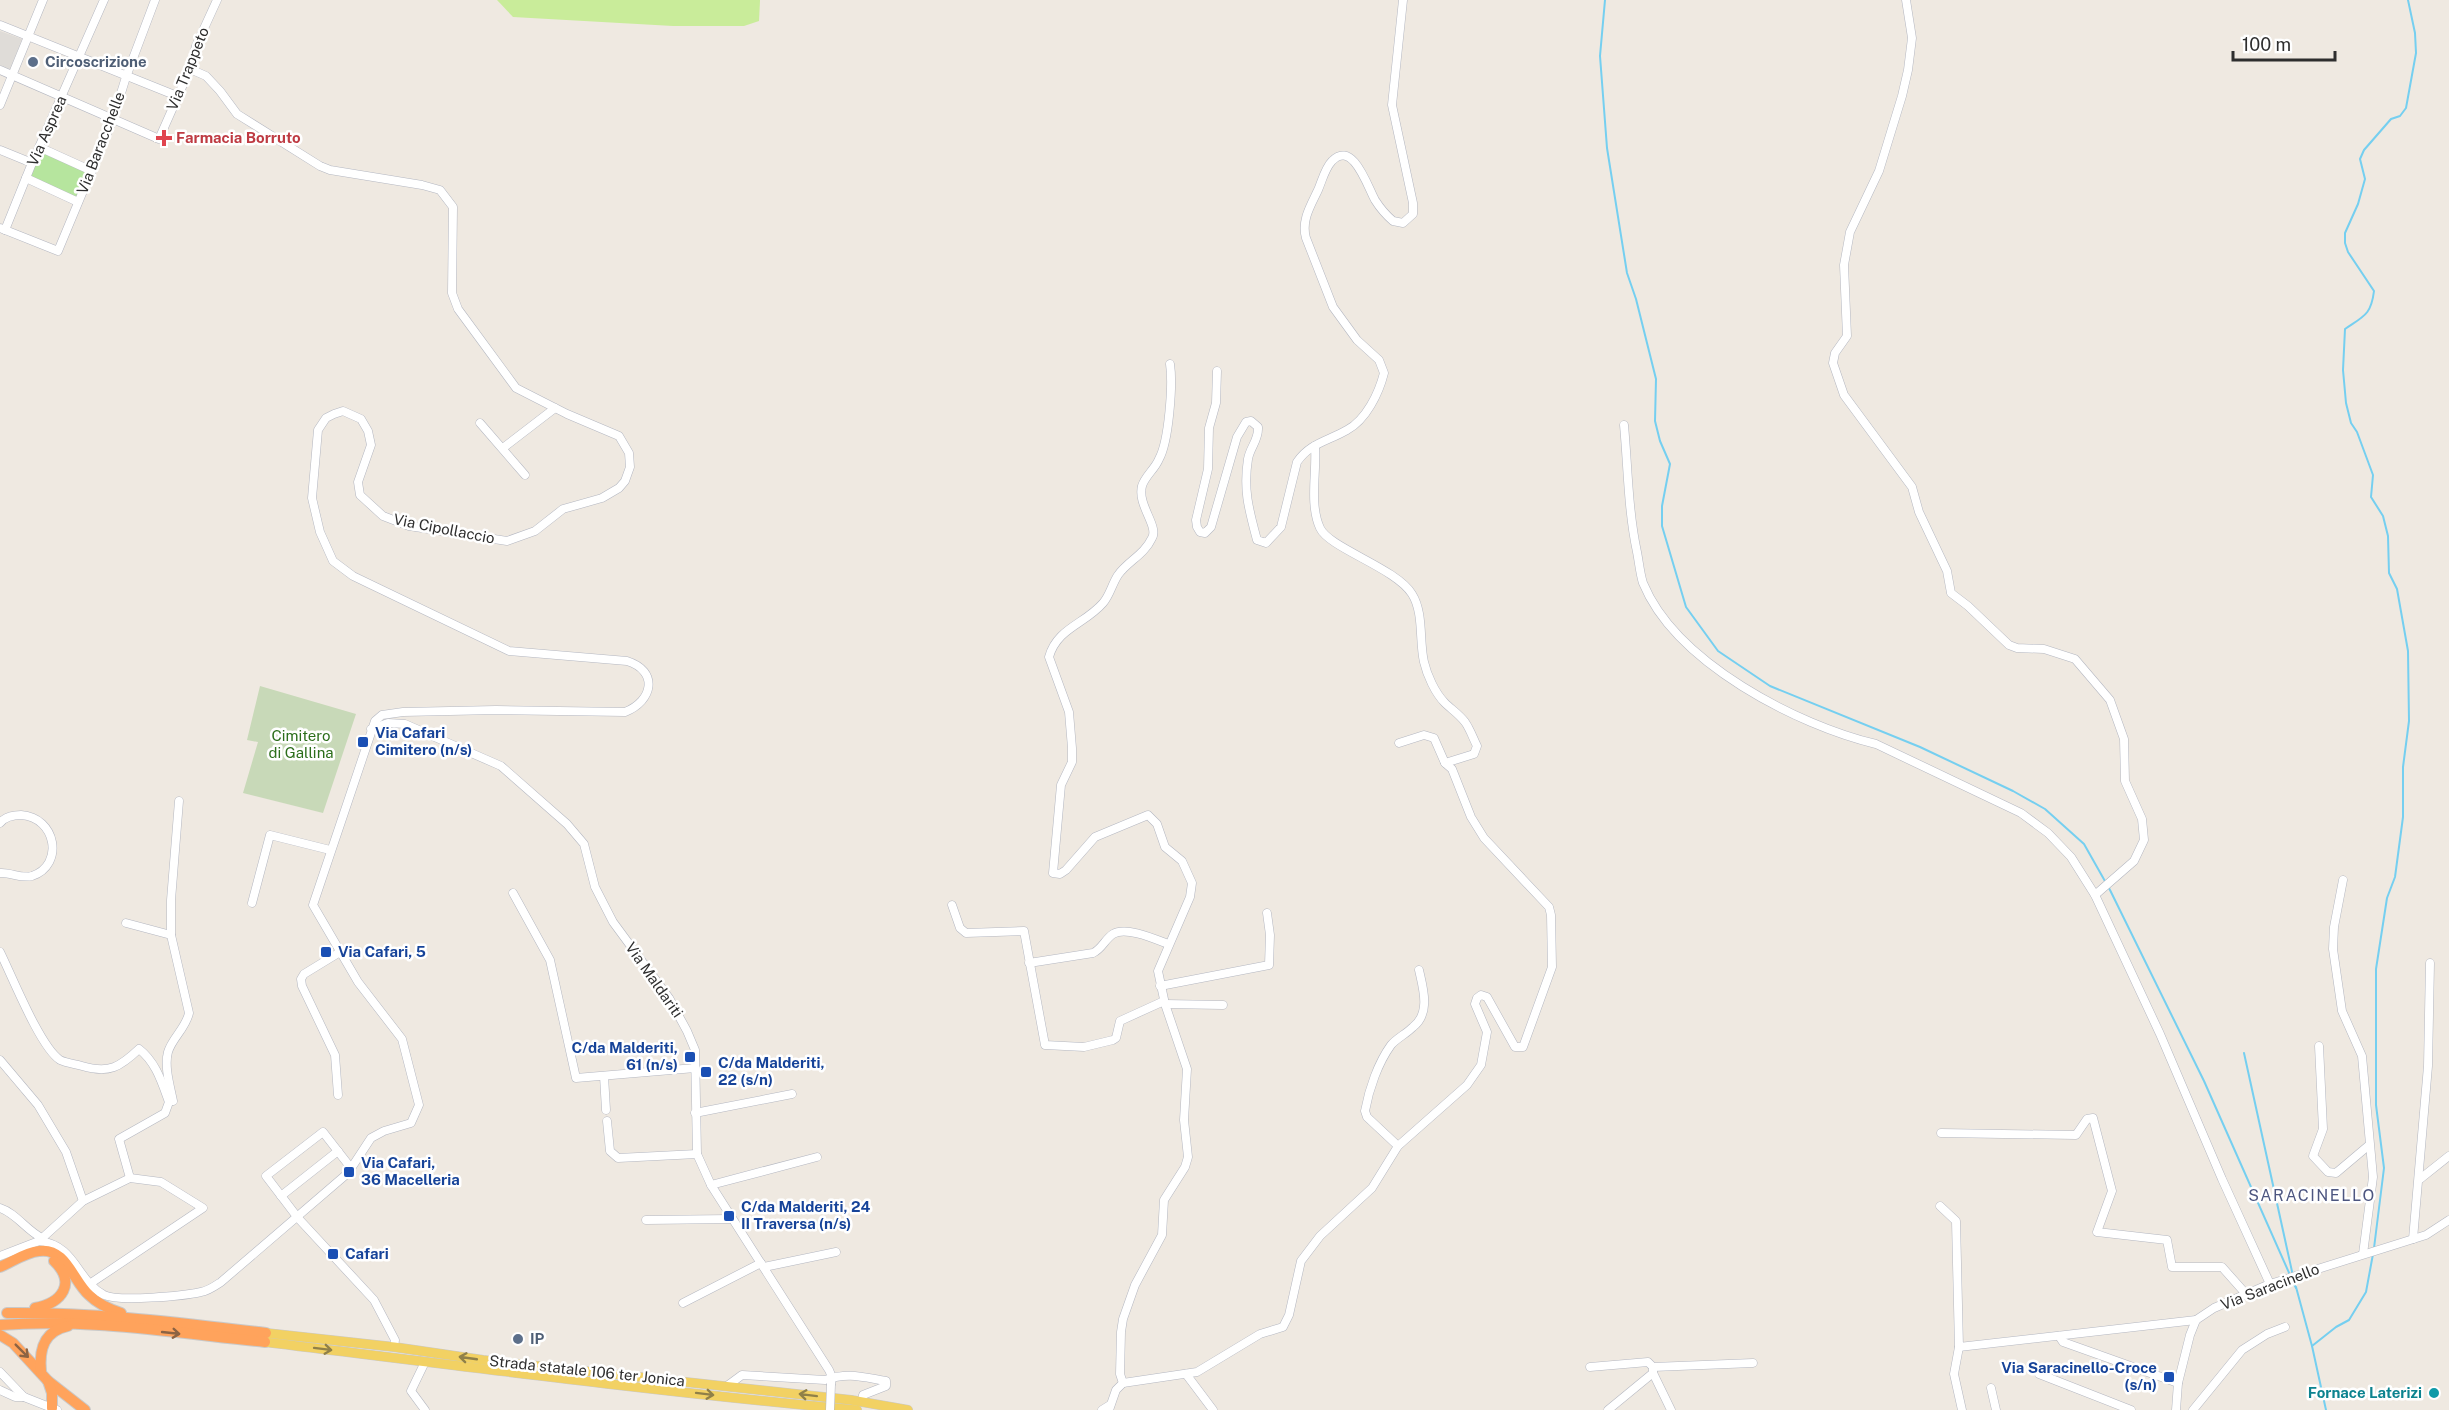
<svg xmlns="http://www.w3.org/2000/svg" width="2449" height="1410" font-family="'Public Sans',sans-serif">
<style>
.green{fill:#b6e59e}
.cemetery{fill:#c8d9b8}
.pitch{fill:#c9ec9a}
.plaza{fill:#dfdcd8}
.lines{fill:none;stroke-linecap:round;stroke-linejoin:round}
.stream{stroke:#75cff0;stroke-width:2}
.minor-casing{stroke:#b4b7c1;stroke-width:9}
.major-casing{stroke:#c9c9c9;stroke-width:10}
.highway-casing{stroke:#c9c9c9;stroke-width:12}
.minor{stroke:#fff;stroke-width:8}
.major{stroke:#f2d163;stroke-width:9}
.highway{stroke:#ffa35c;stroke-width:10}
.minor-bridge-casing{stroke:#b4b7c1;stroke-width:9;stroke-linecap:butt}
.minor-bridge{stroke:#fff;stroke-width:8}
.oneway{stroke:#8c6343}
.oneway2{stroke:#908048}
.service-dot{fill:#5c6f8a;stroke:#fff;stroke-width:2}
.health-dot{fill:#e0444e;stroke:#fff;stroke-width:2}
.transit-dot{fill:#1a4fb4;stroke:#fff;stroke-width:2}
.culture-dot{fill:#0f9aa8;stroke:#fff;stroke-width:2}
.labels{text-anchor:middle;stroke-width:5;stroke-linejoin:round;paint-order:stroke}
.service-label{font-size:15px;font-weight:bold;fill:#4e5e75;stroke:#fff;text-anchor:start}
.street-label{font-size:15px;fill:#2e2e2e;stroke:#fff}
.health-label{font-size:15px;font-weight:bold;fill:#be3a42;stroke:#fff;text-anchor:start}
.transit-label{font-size:15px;font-weight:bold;fill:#164399;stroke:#fff;text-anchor:start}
.park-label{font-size:15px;fill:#2c6e1b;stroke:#fff}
.culture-label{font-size:15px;font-weight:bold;fill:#0d838f;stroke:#fff;text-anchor:end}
.neighbourhood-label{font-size:16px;letter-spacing:1.5px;fill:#4d5680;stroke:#fff}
</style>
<rect width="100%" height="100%" fill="#efe9e1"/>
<polygon class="green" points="40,150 89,172 78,200 28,177"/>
<polygon class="cemetery" points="260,686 356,714 323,813 243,793 258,742 247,740"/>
<polygon class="pitch" points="497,0 760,0 760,1 759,21 744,26 673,26 513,17"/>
<polygon class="plaza" points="0,31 22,39 9,72 0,68"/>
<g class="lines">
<g class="stream">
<polyline points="1605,0 1600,56 1607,148 1627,273 1636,299 1656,379 1655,421 1660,441 1670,464 1662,506 1662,526 1686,607 1718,651 1770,686 1920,747 2013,791 2045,809 2084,844 2110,890 2204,1081 2290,1275"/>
<polyline points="2244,1053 2293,1276"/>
<path d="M2374 1248 2384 1168 2376 1105V969L2387 898 2395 877 2403 817V767L2409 721 2408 651 2397 589 2389 573 2388 536 2383 516 2371 497 2373 475 2357 432 2351 423 2346 403 2343 370 2345 329C2364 316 2371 315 2374 291L2348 252 2345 243V233L2358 204 2365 179 2360 159 2364 150 2391 119 2400 116 2406 108 2416 53 2415 33 2408 0"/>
<polyline points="2292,1280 2296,1288"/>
<polyline points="2296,1287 2312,1346 2326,1410"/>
<polyline points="2312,1346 2336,1327 2349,1320 2366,1292 2373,1254"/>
</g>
<defs>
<g id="minor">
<polyline points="1906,0 1912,38 1908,70 1902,96 1879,171 1850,232 1844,265 1847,336 1835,353 1833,363 1844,395 1912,487 1919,512 1947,571 1951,593 1968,606 2009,645 2017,648 2044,649 2075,659 2110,700 2124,739 2125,781 2142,819 2144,840 2134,861 2095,895"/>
<polyline points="0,25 177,96"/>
<polyline points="0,70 159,139 190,69 196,46 217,0"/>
<polyline points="0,105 43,0"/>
<polyline points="39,147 92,171"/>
<polyline points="0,150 32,163"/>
<polyline points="26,178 78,202"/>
<polyline points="0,228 58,251 113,119 126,77 155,0"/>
<polyline points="5,230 32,163 104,0"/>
<path d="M1217 371 1216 403 1209 428 1208 469 1196 520 1197 527 1200 532 1205 533 1211 527 1237 437 1246 422 1251 421 1258 427C1259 440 1250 447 1248 459 1243 490 1249 510 1257 540L1266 543 1281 527 1297 462C1310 443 1328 441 1347 430 1366 420 1379 393 1384 373L1379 360 1357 340 1333 307 1306 238C1301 220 1311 205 1318 190 1322 181 1325 168 1332 161 1353 139 1368 188 1375 200 1380 208 1386 215 1393 221L1403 223 1413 214V203L1392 105 1403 0"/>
<polyline points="480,423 525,475"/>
<path d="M1624 425C1628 468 1628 510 1637 552 1639 562 1640 574 1643 583 1676 663 1797 725 1876 744L2021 813 2048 833 2071 857 2095 895 2160 1034 2222 1179 2270 1284"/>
<path d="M1315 446C1317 472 1309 504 1320 528 1329 548 1396 568 1412 594 1424 613 1419 641 1424 662 1427 675 1435 693 1445 703 1451 709 1459 714 1465 722 1470 729 1473 738 1477 746L1474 754 1445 763"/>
<polyline points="503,448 555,408"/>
<polyline points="371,729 388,723 405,724 501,766 567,824 584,844 595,887 613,922 669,998 687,1031 695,1050 697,1154 711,1185 829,1370 832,1377 831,1384"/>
<path d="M0 823C5 817 12 815 21 815 56 817 65 865 32 876 20 879 11 872 0 873"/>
<polyline points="2343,880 2334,927 2333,949 2342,1011 2362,1056 2373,1177 2363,1254"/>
<polyline points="513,893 550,960 576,1078 695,1068"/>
<polyline points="252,903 270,835 330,850"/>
<polyline points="952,905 960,928 966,933 1024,931 1045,1045 1084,1047 1113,1040 1116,1038 1120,1021 1164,1001"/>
<polyline points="126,923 171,935"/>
<path d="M0 952C12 976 40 1047 60 1060 66 1063 75 1064 82 1066 109 1074 120 1067 139 1049 156 1062 162 1083 169 1102L165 1113 119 1139 130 1178"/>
<path d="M1029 963 1093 953C1102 949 1105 939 1113 934 1126 926 1155 939 1168 944"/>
<polyline points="1160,986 1269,965 1270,935 1267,913"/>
<polyline points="1165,1004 1223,1005"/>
<polyline points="2319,1046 2323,1129 2313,1156 2328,1172 2336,1173 2368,1146"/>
<polyline points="0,1060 38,1105 66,1152 83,1201"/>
<polyline points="604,1076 606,1110"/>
<polyline points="338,1095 335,1055 302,986 301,979 304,974 340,952"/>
<path d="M173 1101C170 1086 164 1066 168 1052 172 1038 186 1028 189 1013L171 935V900L179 801"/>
<polyline points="695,1113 792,1094"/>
<polyline points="607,1121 610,1151 618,1158 697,1154"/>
<polyline points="1941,1133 2076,1135 2087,1119 2093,1118 2112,1191 2097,1232 2167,1240 2172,1267 2222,1267 2246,1294"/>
<path d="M1398 1146 1367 1117 1365 1111C1369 1089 1378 1063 1391 1045 1397 1038 1406 1034 1413 1027 1431 1013 1423 988 1419 970"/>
<polyline points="351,1168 323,1132 266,1176 298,1218 374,1300 395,1340 394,1347"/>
<polyline points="2420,1179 2449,1156"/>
<polyline points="711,1185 817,1157"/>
<polyline points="281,1196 338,1151"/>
<polyline points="1940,1206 1956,1221 1959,1347 2196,1320"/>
<path d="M0 1208C16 1213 27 1231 42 1238"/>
<polyline points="646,1220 731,1219"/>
<polyline points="2413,1239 2428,1066 2430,963"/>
<path d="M39 1241C76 1245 76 1280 104 1295 119 1302 183 1296 201 1292 208 1291 215 1286 221 1282L348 1173 371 1138 384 1131 411 1123 419 1105 402 1039 358 982 313 905 375 721 382 715 403 712 496 710 625 712C653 701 659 671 627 661L509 651 353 576 333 561 320 532 312 498 318 430 326 418 334 414 343 411 361 419 368 431 371 445 358 482 360 495 383 516 409 526 507 541 535 531 563 509 602 498 619 488 625 481 630 467 629 453 619 436 567 414 516 388 458 309 452 293 453 207 440 190 422 185 330 170 320 166 237 114 220 91 206 76 190 69"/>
<polyline points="0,1256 39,1241 83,1201 130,1178 161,1182 203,1208 91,1283"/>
<polyline points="764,1267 836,1252"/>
<polyline points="683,1303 761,1263"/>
<polyline points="2059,1336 2063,1342 2178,1383"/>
<polyline points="1959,1347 1954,1374 1962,1410"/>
<polyline points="1590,1367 1648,1362 1653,1367 1753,1363"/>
<polyline points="1653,1368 1653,1373 1671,1410"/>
<polyline points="0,1372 24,1397 57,1410"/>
<polyline points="1186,1374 1213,1410"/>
<polyline points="2039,1374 2131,1410"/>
<path d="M1123 1383 1120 1374 1121 1332 1123 1319 1135 1285 1162 1235 1164 1200 1185 1167 1188 1157 1184 1120 1187 1069 1165 1004 1158 971 1190 897 1192 883 1182 861 1165 847 1157 824 1148 815 1095 837 1066 870 1060 874 1053 873 1061 785 1072 762V748L1069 712 1049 657C1057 628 1085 624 1103 603 1110 595 1112 584 1118 575 1128 561 1144 555 1152 538 1159 526 1137 505 1142 486 1145 476 1155 469 1159 459 1169 441 1173 384 1170 364"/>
<polyline points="1123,1383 1197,1372 1260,1334 1283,1327 1289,1315 1301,1261 1320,1236 1372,1188 1398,1146 1467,1085 1481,1065 1487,1032 1475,1004 1477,998 1481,995 1487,997 1515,1047 1523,1047 1552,967 1551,915 1549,907 1484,838 1471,817 1452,769 1445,763 1434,738 1424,735 1399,743"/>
<path d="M727 1386 742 1375 825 1380C848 1372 862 1377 886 1381V1386L863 1395 862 1402"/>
<polyline points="1991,1388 1996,1410"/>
<polyline points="0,1390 15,1397 24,1397"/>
<polyline points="425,1410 411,1391 425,1362"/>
<polyline points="1102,1410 1110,1405"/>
<polyline points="1109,1410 1116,1390 1123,1383"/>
<polyline points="1608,1410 1653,1373"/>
<polyline points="2176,1410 2178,1383 2190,1335 2196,1320 2214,1308 2270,1284 2426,1235 2449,1220"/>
<polyline points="2193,1410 2242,1350 2267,1334 2285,1327"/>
</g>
<g id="major">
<polyline points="266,1333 394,1347 483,1360 851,1400 908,1410"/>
<path d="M265 1342C462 1366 660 1392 857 1410"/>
</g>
<g id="highway">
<path d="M0 1267C12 1262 26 1252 39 1251 66 1247 73 1281 89 1295 98 1304 109 1309 121 1313"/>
<path d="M35 1308C62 1303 77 1283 54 1261"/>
<path d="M7 1313C94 1312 180 1323 266 1333"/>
<path d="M0 1325C89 1318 177 1333 265 1342"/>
<polyline points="0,1335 13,1343 48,1381 85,1410"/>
<path d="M41 1371C39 1349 44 1331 68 1326"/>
<polyline points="48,1381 52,1393 52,1408"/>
</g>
</defs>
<use href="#minor" class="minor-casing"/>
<use href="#major" class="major-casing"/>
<use href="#highway" class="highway-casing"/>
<use href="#minor" class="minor"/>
<use href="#major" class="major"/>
<use href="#highway" class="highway"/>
<defs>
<polyline id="minor-bridge" points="830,1410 831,1384"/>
</defs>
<use href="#minor-bridge" class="minor-bridge-casing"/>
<use href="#minor-bridge" class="minor-bridge"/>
</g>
<defs><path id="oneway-shaft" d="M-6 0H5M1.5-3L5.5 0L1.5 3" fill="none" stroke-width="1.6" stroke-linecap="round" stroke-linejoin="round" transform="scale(1.5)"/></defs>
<g class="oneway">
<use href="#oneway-shaft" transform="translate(171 1333) rotate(6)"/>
<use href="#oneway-shaft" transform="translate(22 1351) rotate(45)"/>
</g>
<g class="oneway2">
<use href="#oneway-shaft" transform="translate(323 1349) rotate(7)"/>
<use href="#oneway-shaft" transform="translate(468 1358) rotate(-172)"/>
<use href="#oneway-shaft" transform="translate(705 1394) rotate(7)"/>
<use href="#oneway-shaft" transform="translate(808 1395) rotate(-173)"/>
</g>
<g class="service-dot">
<circle cx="33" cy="62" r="6"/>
<circle cx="518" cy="1339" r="6"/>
</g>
<path class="health-dot" d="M161 129h6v6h6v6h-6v6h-6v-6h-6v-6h6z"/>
<g class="transit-dot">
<rect x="357" y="736" width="12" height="12" rx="3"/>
<rect x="320" y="946" width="12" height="12" rx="3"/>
<rect x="684" y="1051" width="12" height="12" rx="3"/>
<rect x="700" y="1066" width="12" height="12" rx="3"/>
<rect x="343" y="1166" width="12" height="12" rx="3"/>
<rect x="723" y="1210" width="12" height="12" rx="3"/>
<rect x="327" y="1248" width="12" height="12" rx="3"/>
<rect x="2163" y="1371" width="12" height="12" rx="3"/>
</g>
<circle class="culture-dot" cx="2434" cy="1393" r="6"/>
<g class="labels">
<g class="service-label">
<text x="45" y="67">Circoscrizione</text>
<text x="530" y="1344">IP</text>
</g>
<g class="street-label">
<text transform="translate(188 69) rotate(-68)" y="5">Via Trappeto</text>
<text transform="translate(47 131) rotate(-66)" y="5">Via Asprea</text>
<text transform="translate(101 143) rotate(-69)" y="5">Via Baracchelle</text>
<text transform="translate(444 529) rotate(11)" y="5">Via Cipollaccio</text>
<text transform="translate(654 980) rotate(55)" y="5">Via Maldariti</text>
<text transform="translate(2270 1287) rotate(-21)" y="5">Via Saracinello</text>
<text transform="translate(587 1371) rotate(6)" y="5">Strada statale 106 ter Jonica</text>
</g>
<g class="health-label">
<text x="176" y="143">Farmacia Borruto</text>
</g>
<g class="transit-label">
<text x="375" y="738">Via Cafari<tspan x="375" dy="17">Cimitero (n/s)</tspan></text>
<text x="338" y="957">Via Cafari, 5</text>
<text x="678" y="1053" text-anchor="end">C/da Malderiti,<tspan x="678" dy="17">61 (n/s)</tspan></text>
<text x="718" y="1068">C/da Malderiti,<tspan x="718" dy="17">22 (s/n)</tspan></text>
<text x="361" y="1168">Via Cafari,<tspan x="361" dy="17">36 Macelleria</tspan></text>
<text x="741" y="1212">C/da Malderiti, 24<tspan x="741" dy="17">II Traversa (n/s)</tspan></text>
<text x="345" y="1259">Cafari</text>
<text x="2157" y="1373" text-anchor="end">Via Saracinello-Croce<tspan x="2157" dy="17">(s/n)</tspan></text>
</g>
<g class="park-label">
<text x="301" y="741">Cimitero<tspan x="301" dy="17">di Gallina</tspan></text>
</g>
<g class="culture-label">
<text x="2422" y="1398">Fornace Laterizi</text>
</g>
<g class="neighbourhood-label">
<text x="2312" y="1201">SARACINELLO</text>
</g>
</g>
<path d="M2233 51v9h102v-9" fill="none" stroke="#2e2e2e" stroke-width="3"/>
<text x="2242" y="51" font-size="18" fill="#2e2e2e" stroke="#ffffff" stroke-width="4.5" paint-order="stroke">100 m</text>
</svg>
